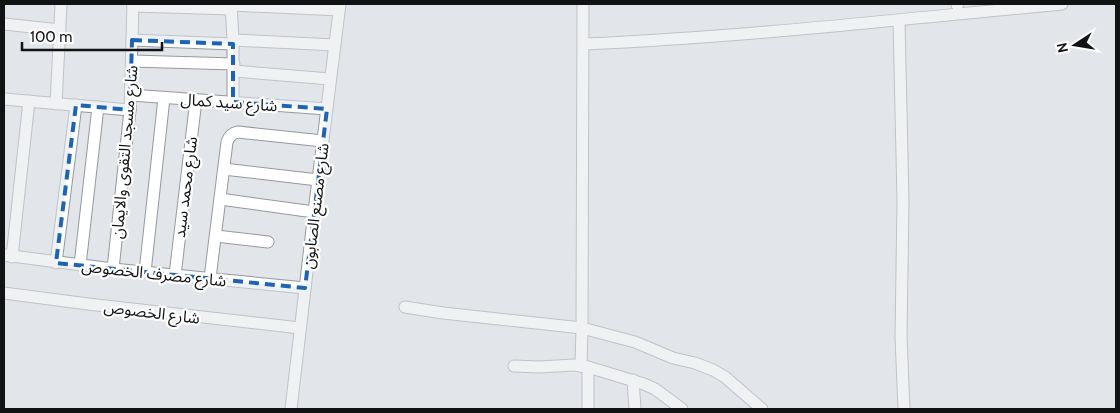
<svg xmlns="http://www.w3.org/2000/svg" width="1120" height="413" font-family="Cabin,'Noto Sans Arabic',sans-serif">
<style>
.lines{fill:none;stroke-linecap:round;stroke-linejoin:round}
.minor-casing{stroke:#96999c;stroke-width:13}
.minor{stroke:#fff;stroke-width:11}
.marked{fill:none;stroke:#1e64b4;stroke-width:4;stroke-dasharray:10 6;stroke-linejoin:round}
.labels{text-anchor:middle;stroke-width:4.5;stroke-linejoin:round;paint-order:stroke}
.street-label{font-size:16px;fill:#111213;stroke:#fff}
</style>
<rect width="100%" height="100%" fill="#e2e5e9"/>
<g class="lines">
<defs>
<g id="minor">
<polyline points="231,4 233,40 233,102"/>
<polyline points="231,5 339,10"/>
<polyline points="957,5 958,4"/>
<polyline points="133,6 232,9"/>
<polyline points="899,20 903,201 901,337 904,409"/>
<polyline points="4,24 60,30"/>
<polyline points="132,40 233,44"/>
<polyline points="233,40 335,45"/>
<path d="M584 44C744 37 903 19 1062 4"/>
<polyline points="132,61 234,64"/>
<polyline points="234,71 330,79"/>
<polyline points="131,95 327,109"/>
<polyline points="4,99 130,110"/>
<polyline points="56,104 61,4"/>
<polyline points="224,169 318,180"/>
<polyline points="220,199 314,212"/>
<polyline points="216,236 268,242"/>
<polyline points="4,255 113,269 305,288"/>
<polyline points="12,257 29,101"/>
<polyline points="56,263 76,105"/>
<polyline points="80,265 98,107"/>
<polyline points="113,269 130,110 133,4"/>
<polyline points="145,272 164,98"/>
<polyline points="175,275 196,100"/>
<path d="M210 278 227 142C229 136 232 133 238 132L323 141"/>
<polyline points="4,293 88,304 300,328"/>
<polyline points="405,307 443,313 582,328 635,342 673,358 695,363 713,370 725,377 762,409"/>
<polyline points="514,366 540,367 573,365 588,367 644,384 655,389 682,409"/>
<polyline points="581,366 582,328 583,4"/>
<polyline points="588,367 588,409"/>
<polyline points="633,380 635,409"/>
<polyline points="291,409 314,212 340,4"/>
</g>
</defs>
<use href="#minor" class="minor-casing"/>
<use href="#minor" class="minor"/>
</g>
<path d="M0 0H1120V413H0ZM132 40 233 44V102L327 109 305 288 56 263 76 105 130 110Z" fill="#e2e5e9" fill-opacity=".55" fill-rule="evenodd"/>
<path class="marked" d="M132 40 233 44V102L327 109 305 288 56 263 76 105 130 110Z"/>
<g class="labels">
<g class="street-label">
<text transform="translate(229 102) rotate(4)" y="6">شارع سيد كمال</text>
<text transform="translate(124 152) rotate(-85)" y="6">شارع مسجد التقوى والايمان</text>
<text transform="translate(185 187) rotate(-83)" y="6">شارع محمد سيد</text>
<text transform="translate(315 206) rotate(-83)" y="6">شارع مصنع الصابون</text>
<text transform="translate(154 273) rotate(6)" y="6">شارع مصرف الخصوص</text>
<text transform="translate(152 312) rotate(7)" y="6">شارع الخصوص</text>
</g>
</g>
<rect width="1120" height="413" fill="none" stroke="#111213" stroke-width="10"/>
<g transform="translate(1075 45) rotate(258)" stroke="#ffffff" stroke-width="4" paint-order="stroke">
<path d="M0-4L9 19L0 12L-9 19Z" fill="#111213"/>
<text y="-8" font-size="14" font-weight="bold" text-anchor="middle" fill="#111213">N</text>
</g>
<path d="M22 42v8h140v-8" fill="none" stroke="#111213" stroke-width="2.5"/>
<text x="30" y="42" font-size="15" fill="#111213" stroke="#ffffff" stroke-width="4" paint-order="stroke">100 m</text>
</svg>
